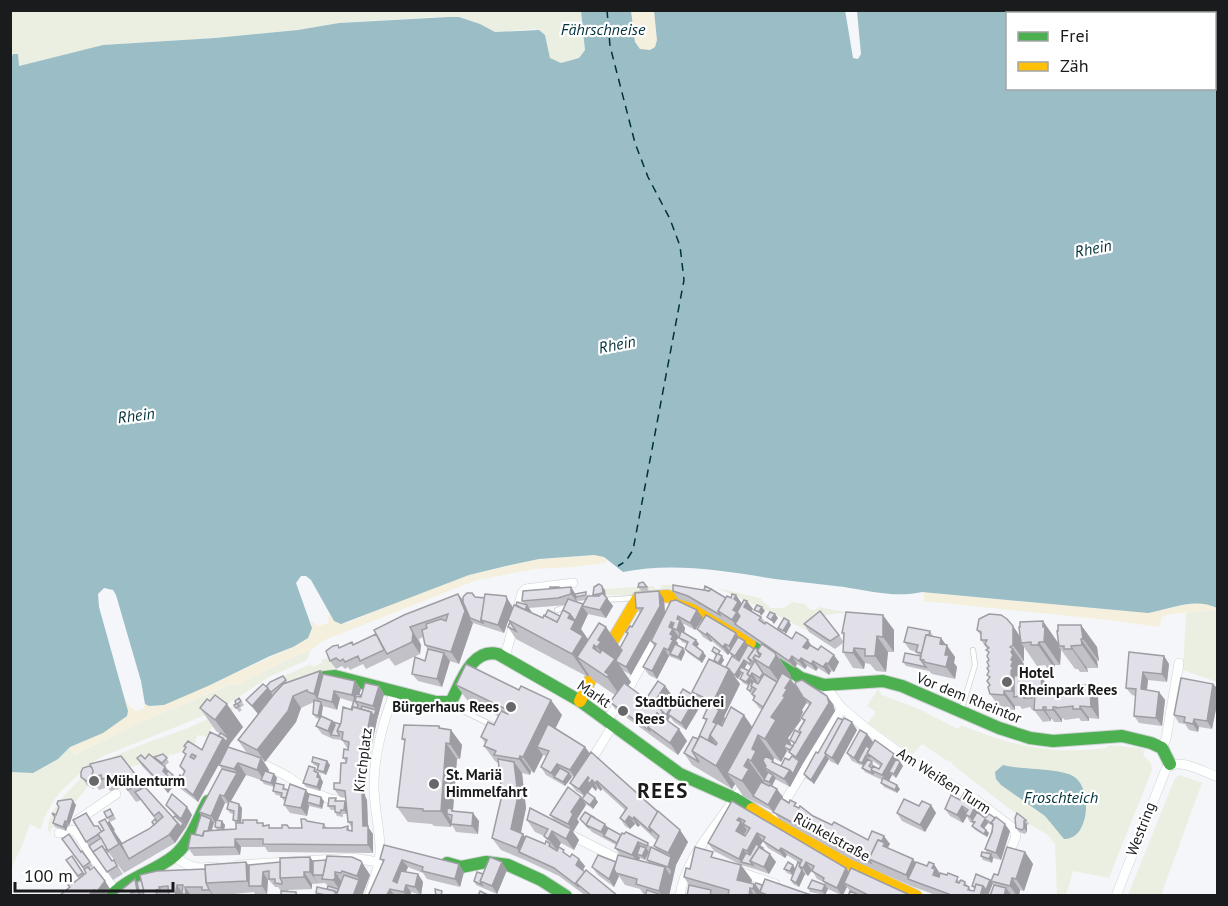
<svg xmlns="http://www.w3.org/2000/svg" width="1228" height="906" font-family="'PT Sans',sans-serif">
<style>
.green{fill:#ebefe1}
.sand{fill:#f5f0dd}
.water{fill:#9abdc6}
.lines{fill:none;stroke-linecap:round;stroke-linejoin:round}
.ferry{stroke:#01313b;stroke-width:1.5;stroke-dasharray:8 6;stroke-linecap:butt}
.lane-casing{stroke:#d0d2d4;stroke-width:6}
.street-casing{stroke:#d0d2d4;stroke-width:10}
.fast-casing{stroke:#d0d2d4;stroke-width:14}
.slow-casing{stroke:#d0d2d4;stroke-width:14}
.lane{stroke:#fdfefe;stroke-width:4.5}
.street{stroke:#fdfefe;stroke-width:9}
.fast{stroke:#4caf50;stroke-width:12}
.slow{stroke:#ffc107;stroke-width:12}
.wall{fill:#c2c1c8;fill-rule:evenodd}
.shaded-wall{fill:#9e9da3}
.building{fill:#e1e0e9;stroke:#9e9da3;stroke-width:1.5;fill-rule:evenodd}
.poi-dot{fill:#666869;stroke:#fff;stroke-width:2}
.labels{text-anchor:middle;stroke-width:4.5;stroke-linejoin:round;paint-order:stroke}
.poi-label{font-size:15px;font-weight:bold;fill:#1a1b1c;stroke:#fff;text-anchor:start}
.street-label{font-size:15px;fill:#1a1b1c;stroke:#fff}
.water-label{font-size:16px;font-style:italic;fill:#01313b;stroke:#fff}
.district-label{font-size:21px;font-weight:bold;letter-spacing:1.5px;fill:#1a1b1c;stroke:#fff}
</style>
<rect width="100%" height="100%" fill="#f4f6f9"/>
<g class="green">
<polygon points="11,10 581,11 585,50 579,58 561,63 550,58 545,35 534,29 495,32 480,24 459,17 436,17 339,23 298,30 215,38 103,45 18,66 13,54 11,60"/>
<path d="M662 585H679L680 587 679 592 652 593 648 590C639 598 618 595 606 595L603 589 653 586 656 590H660Z"/>
<path d="M717 588 760 598 770 608H784L792 602 805 604 811 610H815L819 607 851 613C828 613 822 614 806 630L781 617Z"/>
<polygon points="1217,610 1217,682 1183,670 1186,613"/>
<polygon points="311,650 307,660 269,677 226,705 208,714 101,757 88,766 62,790 54,800 43,820 41,830 30,824 22,846 11,869 11,772 58,759 70,747 74,755 143,721 234,683 235,686 293,657"/>
<polygon points="330,657 334,668 290,684 284,676 311,664 312,667 322,663 321,660"/>
<path d="M878 689 882 695 921 710 958 729 961 725C1013 746 1050 755 1106 748L1109 745 1141 748 1145 751 1143 755 1151 763 1152 770 1109 878 1073 871 1066 895H1057L1055 844 1048 835 1029 824 953 765 951 761 949 762 922 744 912 755 868 723 876 712 867 706Z"/>
<path d="M242 702 214 724 206 737 197 735 195 744C187 749 182 752 173 755L170 754 168 757 129 767 86 783 88 786 55 827 51 828V833L48 831C47 818 56 805 65 795 101 753 139 747 188 728 207 720 224 711 242 702Z"/>
<polygon points="1180,775 1202,783 1161,895 1128,895 1175,778"/>
</g>
<g class="sand">
<polygon points="631,11 654,11 657,40 655,47 650,50 640,49 635,42"/>
<polygon points="594,555 604,557 607,561 604,563 573,567 535,569 477,580 322,641 311,650 293,657 236,686 233,683 143,721 73,755 70,747 83,742 128,711 122,693 129,706 136,711 143,709 145,704 149,706 164,705 293,647 312,628 311,620 318,626 328,623 329,613 335,621 347,623 412,596 469,575 539,559"/>
<path d="M924 592C1002 600 1079 607 1157 610 1175 610 1202 594 1217 610L1170 614 1162 617 1159 627 1109 620 924 601Z"/>
</g>
<g class="water">
<path d="M845 10 853 58 858 59 861 54 857 11H1122V13L1008 14V88H1214V14L1133 13V10L1217 11V608C1195 597 1171 609 1148 613L922 592C897 598 869 591 844 587 821 584 798 582 775 579 724 571 674 562 623 572L604 557 594 555 539 559 506 566 469 575 341 624 334 621 311 580 306 576H301L296 583 312 628 308 638 293 647 270 656 208 686 164 705 149 706 145 704 141 681 116 595 113 590 104 588 98 594 99 607 128 711 127 716 103 733 70 747 58 759 33 773 11 772 10 60 13 54H18L19 66 103 45 215 38 298 30 339 23 448 17H459L480 24 495 32 539 30 545 35 550 58 561 63 579 58 585 50 581 11H631L635 42 640 49 650 50 655 47 657 40 654 11Z"/>
<path d="M1003 765C1022 770 1058 768 1073 776 1093 787 1090 840 1064 839L1045 816 1001 785 996 779 995 772Z"/>
</g>
<g class="lines">
<polyline class="ferry" points="607,10 610,46 635,143 648,177 670,219 680,246 684,280 633,550 626,561 618,566"/>
<defs>
<g id="lane">
<polyline points="602,600 635,598"/>
<polyline points="557,610 577,603 591,602"/>
<polyline points="451,702 457,708 492,725"/>
<polyline points="961,711 975,665 973,650"/>
</g>
<g id="street">
<polyline points="505,657 522,593 526,589 573,583"/>
<polyline points="824,685 842,708 867,729 912,762 975,799 1014,829 1016,836 1008,857"/>
<polyline points="624,697 658,635"/>
<polyline points="607,720 621,701"/>
<polyline points="1162,748 1166,739 1179,663"/>
<polyline points="257,761 287,776 307,790 330,799 350,802"/>
<polyline points="589,764 613,725"/>
<polyline points="78,820 116,794"/>
<polyline points="773,821 842,708"/>
<polyline points="59,833 75,830 115,891"/>
<polyline points="567,833 626,863"/>
<path d="M175 856C189 868 197 869 215 867"/>
<polyline points="238,865 352,858 379,862"/>
<polyline points="737,871 775,884"/>
<path d="M369 896C374 880 381 863 380 846 379 824 373 803 374 781 375 749 384 720 395 691"/>
<path d="M680 896C685 854 725 819 745 782"/>
<path d="M1116 896 1166 769C1178 756 1203 772 1218 777"/>
</g>
<g id="fast">
<polyline points="750,643 801,678 824,685 883,681 902,686 999,728 1030,738 1053,741 1122,736 1151,743 1162,748 1170,764"/>
<path d="M318 678 335 676 436 702H451C461 683 471 648 498 654L580 701 680 774 736 799 752 809"/>
<polyline points="447,863 461,867 486,862 508,865 541,880 566,896"/>
<path d="M111 896C129 877 154 872 174 856 190 843 198 819 208 801"/>
</g>
<g id="slow">
<polyline points="580,701 594,672 638,598 668,596 692,607 750,643"/>
<path d="M752 809C805 843 859 870 916 896"/>
</g>
</defs>
<use href="#lane" class="lane-casing"/>
<use href="#street" class="street-casing"/>
<use href="#fast" class="fast-casing"/>
<use href="#slow" class="slow-casing"/>
<use href="#lane" class="lane"/>
<use href="#street" class="street"/>
<use href="#fast" class="fast"/>
<use href="#slow" class="slow"/>
</g>
<g class="wall">
<path d="M643 582 650 592 664 599 665 614 697 610 703 618 695 630 684 624 683 625 685 628 684 633 699 644 697 647 703 652 706 656 702 663 688 653 685 649 687 644 682 642 679 637 678 636 676 641 678 643 677 645 683 648 685 652 681 661 669 656 657 679 649 675 643 667 654 646 651 641 662 620 631 675 622 670 631 682 628 686 646 699 665 686 671 694 670 696 676 701 696 697 701 705 686 730 674 722 670 717 668 721 687 741 678 755 616 710 610 702 615 695 593 680 589 675 588 677 516 639 508 627 510 622 508 620 504 633 473 623 459 664 450 661 442 687 418 681 412 674 425 661 428 650 425 645 423 637 419 639 421 645 420 654 395 666 389 658 366 669 363 664 350 670 348 667 345 669 342 666 336 669 330 661 339 648 352 642 354 645 463 601 475 597 511 604 513 608 516 605H525L522 601 560 588 571 587 575 594 589 596H594L593 595 605 590V597L613 606 606 618 588 614 581 629 588 639 606 627 620 647 628 634 626 632 632 627 640 613 636 608 642 592 638 587ZM576 598 578 601 586 600 583 604 577 602ZM566 605 560 616H545L543 618 532 613 529 608Z"/>
<path d="M673 591 726 598H731L736 595 742 604 753 609 751 611 761 617 766 623 792 639 812 646 839 662 834 672 831 671 829 675 818 668 816 671 807 666 805 669 797 664 795 668 779 658 791 676V680L795 684 833 704 835 711 802 765 790 787 775 779 772 786 783 797 782 798 813 816 832 825 868 840 890 844 888 847 889 849 913 859 916 863 939 872 940 875 965 882 972 891H974V889L972 886 990 880 993 883 988 896H938L914 887 877 871 850 859 779 819 774 812 743 796 735 784 732 789 692 765 684 753 697 739 706 721 703 718 707 710 703 708 692 692 715 662 714 660 716 656 712 651 722 655 721 656 724 660 721 665 726 667 732 656 729 653 728 655 712 641 711 642 703 637 697 629 738 637 748 646 754 649 758 650 761 645 741 632 694 604 678 599ZM747 664 751 667 749 671 744 668ZM741 674 742 675 740 679 743 683 749 686 747 689 754 698 753 700 759 708 762 710 752 727 721 725 725 718 724 717 740 684 735 677 738 679ZM806 703 809 705 801 718 804 722 799 730 801 733 790 740 794 744 793 746 790 745 791 743 788 738 801 720 800 718 803 712 802 710ZM787 751 789 752 792 756 789 760 781 766 775 763 773 760 774 758 781 762Z"/>
<polygon points="804,624 839,635 843,641 844,636 842,633 894,630 894,652 888,652 886,672 876,671 870,664 865,663 864,669 853,668 843,652 843,643 835,649 809,632"/>
<polygon points="1081,625 1097,647 1099,661 1097,661 1098,668 1087,668 1088,672 1080,672 1078,669 1075,669 1059,647 1061,650 1060,665 1055,665 1054,668 1047,668 1045,665 1037,666 1024,647 1024,661 1022,662 1024,664 1022,667 1024,671 1022,674 1048,686 1098,697 1099,719 1089,718 1089,721 1081,721 1079,718 1065,720 1063,718 1062,719 1062,722 1054,722 1052,719 1051,719 1051,721 1043,722 1034,710 1032,710 1030,707 1022,709 1020,706 1015,706 1015,710 1001,709 990,694 989,653 987,649 981,640 981,636 977,630 1013,626 1020,637 1058,642"/>
<polygon points="930,631 933,636 947,645 955,657 954,663 957,667 955,679 932,674 929,671 906,666 903,662 919,656 916,652 910,650 904,642"/>
<polygon points="1129,652 1164,656 1169,664 1167,682 1148,680 1147,690 1159,692 1165,700 1162,726 1139,723 1134,716 1136,696 1132,695 1126,688"/>
<path d="M320 671 323 674 355 681 361 689 359 695 361 696 379 686 384 694 377 720 366 773 365 796 367 800 368 827 373 834V853L268 852 265 847H241L240 855 194 856 188 848 195 834 201 815 199 812 222 769 219 765 227 750 198 802 181 789 176 781 182 777 184 772 180 766 185 755 183 752 185 748 184 746 202 750 220 734 216 731 200 708 243 727 228 747 254 756 246 752 238 740 258 714 246 700 283 676 288 683ZM340 698 353 702 351 710 340 724 333 722 321 716 323 706 337 710ZM314 702 313 714 316 718 319 719 316 726 322 734 333 739 342 740 347 748H348L343 758 346 762 340 783 334 789 340 797 346 798V803L345 801H337L336 798 328 806 331 810H335V812L337 816 343 817V814H347L348 822 352 828V831H350L348 826 341 828H327L324 824 307 821 305 819 302 828H290L287 825 282 828H271L265 826 263 823H241L242 808 231 801 246 775 261 780 264 784 274 787 273 791 276 795 281 796 284 801H285L284 805 290 813 307 816 309 806 322 809 324 801 309 794 287 789 276 783 277 778 274 774 268 772 269 770 263 760 265 762 296 722 301 708ZM225 803 229 804 227 809 230 813 233 814V820L236 824V829H224L225 825 218 820ZM214 823H216L215 827 217 830H212Z"/>
<polygon points="1213,684 1218,689 1218,699 1212,729 1199,727 1198,732 1189,730 1185,724 1179,723 1174,715"/>
<path d="M456 685 562 715 555 728 585 747 590 754 658 812 680 830 688 842 676 865 669 896 644 895 640 889 625 885 619 876 614 887 598 875 592 867 616 863 620 855 615 848 616 845 592 832 580 819 608 828 621 835 648 843 651 848 657 850 654 846 658 839 656 840 640 825 638 827 635 824 630 829 625 826 620 818 625 810 602 789 601 791 597 788 596 791 592 787 588 792 595 798 598 802 593 809 586 804 577 819 579 822 573 832 579 840 574 850 561 843 557 850 554 849 557 851 570 857 579 859 585 866 583 870 618 896H586L559 876 525 860 501 850 492 838 502 795 498 763 495 761 484 746 485 743 481 737 494 725 498 716 467 700ZM543 755 546 756 541 767 546 775 565 786 572 776 574 778 570 783 576 791 584 796 582 799 550 815 555 821 527 820 535 832 544 836 549 843 545 844 525 838 523 834 521 833 526 808 522 773 530 775 531 771 534 773ZM649 852H650L647 860 649 863 639 860 640 858 645 860Z"/>
<polygon points="239,698 244,705 240,708 242,710 239,712 234,705 236,704"/>
<polygon points="441,729 451,730 462,745 460,759 457,759 453,810 454,811 479,821 478,834 456,832 452,825 451,827 434,826 432,824 408,822 397,807 405,742 402,739"/>
<polygon points="857,730 838,765 830,761 829,759 814,784 806,778 804,774 818,753"/>
<path d="M867 734 873 742 869 748 894 754 903 766 896 778 892 775 889 781 900 789 897 793 884 787 881 783 882 780 865 772 862 768 863 766 852 761 847 753ZM868 759 872 761H873L880 766 879 769 874 766 872 762Z"/>
<polygon points="163,754 169,762 165,766 176,779 173,782 175,784 168,793 142,766 137,758 156,759 154,757"/>
<polygon points="121,756 145,787 173,818 175,816 166,805 187,807 192,815 186,827 175,843 124,873 109,853 107,854 112,861 114,860 123,874 113,880 86,842 86,813 94,826 102,831 104,830 108,823 109,822 122,844 149,829 154,825 155,819 141,800 136,802 125,787 110,791 108,787 99,790 97,787 93,789 87,785 81,777 92,768"/>
<polygon points="327,761 330,765 326,775 320,773 317,770 318,767 314,765 312,762"/>
<polygon points="315,768 321,776 321,778 323,782 320,791 306,787 303,783"/>
<polygon points="960,800 977,802 983,810 980,815 985,818 1010,831 1001,860 993,858 992,863 983,860 981,856 987,853 985,849 993,826 988,823 984,828 989,833 987,837 975,830 972,826 974,824 970,822 967,816 963,823 950,816 945,809"/>
<polygon points="73,801 76,805 69,826 68,825 66,831 55,827 53,823 56,815"/>
<path d="M732 801 849 872 912 896H848L850 891 847 887 843 896 828 889 825 895 810 892 808 888 825 885 824 882 817 879 812 870 808 876 805 874 799 887 793 884 791 880 792 875 787 873 784 869 793 865 795 868 801 864 787 855 785 858 768 848 763 841 760 846 763 848 776 862 769 874 755 869 741 865 752 880 751 883 755 885H762L815 896H687L689 885 684 877 717 858 741 865 714 851 708 843ZM744 826 748 832 745 836 744 835 747 830Z"/>
<polygon points="931,805 936,813 925,832 902,821 897,813 919,806"/>
<polygon points="113,813 116,819 110,822 107,818"/>
<polygon points="1015,818 1026,820 1029,824 1027,825 1027,832 1025,834 1019,832 1016,828"/>
<polygon points="62,839 81,852 82,851 93,866 89,869 105,881 110,889 105,896 60,896 79,879 66,860 72,856 85,874 86,873"/>
<polygon points="384,845 464,872 460,887 427,879 423,873 408,867 406,872 418,874 423,882 421,895 411,892 410,896 368,896 383,862 380,859"/>
<polygon points="1025,852 1033,864 1024,891 1020,890 1019,896 990,896 994,885 991,881"/>
<polygon points="310,857 313,861 361,861 370,875 362,896 318,896 316,893 327,889 328,886 325,883 312,884 312,889 288,890 288,891 296,892 299,896 281,896 281,891 278,887 275,887 269,880 268,880 267,894 255,894 254,892 214,896 206,896 205,894 183,896 182,894 182,896 114,896 137,883 205,869 246,862 249,865 280,862"/>
<polygon points="507,870 497,894 476,885 474,881 483,874"/>
</g>
<g class="shaded-wall">
<polygon points="602,586 605,590 606,597 603,593"/>
<polygon points="571,587 576,595 577,602 571,594"/>
<polygon points="659,591 664,599 665,614 631,675 626,667"/>
<polygon points="458,594 467,605 470,619 473,623 459,664 451,652"/>
<polygon points="736,595 744,607 747,601 753,609 749,615 735,624 741,632 732,620 734,599"/>
<polygon points="506,596 513,608 504,633 498,625"/>
<polygon points="607,598 613,606 606,618 600,610"/>
<polygon points="527,605 535,617 518,625"/>
<polygon points="582,606 588,614 581,629 591,644 577,657 589,675 588,677 572,654 573,645 568,618 570,614"/>
<polygon points="762,607 765,611 761,616 759,612"/>
<polygon points="697,610 703,618 695,630 690,623"/>
<polygon points="775,614 778,618 774,624 771,620"/>
<polygon points="883,615 894,630 894,652 883,637"/>
<polygon points="678,616 685,628 683,638 677,630 677,619"/>
<polygon points="789,621 791,625 786,634 783,631"/>
<polygon points="1043,621 1059,644 1059,647 1061,650 1060,665 1044,642"/>
<polygon points="671,622 677,630 673,629 679,637 676,641 678,643 677,646 670,654 673,657 668,650 671,639 669,627"/>
<polygon points="1081,625 1097,647 1099,661 1083,639"/>
<polygon points="1013,626 1023,641 1021,643 1024,647 1024,661 1013,645"/>
<polygon points="410,627 421,645 420,654 412,642"/>
<polygon points="606,627 622,650 620,648 621,651 616,660 631,682 622,694 623,700 607,677 593,648 594,645 609,667 610,666 597,647 598,640"/>
<polygon points="707,633 712,641 711,642 706,635"/>
<polygon points="736,633 741,641 734,654 729,646"/>
<polygon points="877,636 888,652 886,672 875,656"/>
<polygon points="941,638 955,657 954,663 957,667 955,679 946,667 940,644"/>
<polygon points="1081,639 1097,661 1098,668 1082,645"/>
<polygon points="696,640 699,644 696,648 693,644"/>
<polygon points="808,640 813,648 809,655 803,647"/>
<polygon points="745,641 750,649 740,664 735,656"/>
<polygon points="1039,642 1055,665 1054,668 1038,645"/>
<polygon points="725,644 730,652 728,655 723,647"/>
<polygon points="1071,646 1087,668 1088,672 1072,649"/>
<polygon points="664,648 669,656 657,679 652,671"/>
<polygon points="683,648 685,652 681,661 678,657"/>
<polygon points="854,648 865,663 864,669 853,653"/>
<polygon points="1013,649 1024,664 1022,667 1024,671 1016,697 1012,691 1011,652"/>
<polygon points="703,652 706,656 702,663 699,659"/>
<polygon points="444,653 450,661 442,687 437,679"/>
<polygon points="775,653 791,676 791,680 807,702 802,710 803,712 800,718 801,720 788,738 791,743 788,749 784,747 787,751 781,762 765,739 780,683 769,668"/>
<polygon points="834,655 839,662 834,672 828,664"/>
<polygon points="722,656 724,660 720,666 718,663"/>
<polygon points="792,656 797,664 795,668 789,661"/>
<polygon points="1164,656 1169,664 1167,682 1162,674"/>
<polygon points="801,658 807,666 805,669 799,661"/>
<polygon points="744,660 747,664 742,673 739,671 741,674 738,679 735,675"/>
<polygon points="813,661 818,668 816,671 811,664"/>
<polygon points="826,663 831,671 829,675 823,667"/>
<polygon points="729,669 740,684 724,717 725,718 719,730 713,722 719,710 713,702"/>
<polygon points="320,671 329,682 317,698 323,706 321,720 318,716 320,703 314,694"/>
<polygon points="1143,672 1148,680 1146,697 1141,689"/>
<polygon points="752,673 757,681 756,683 750,676"/>
<polygon points="750,677 753,681 749,686 746,682"/>
<polygon points="1041,677 1050,688 1042,687"/>
<polygon points="355,681 361,689 357,702 352,695"/>
<polygon points="1213,684 1218,689 1218,699 1212,729 1207,721"/>
<polygon points="1090,685 1098,697 1099,719 1091,707"/>
<polygon points="379,686 384,694 377,720 374,716 376,710 373,706"/>
<polygon points="665,686 671,694 666,702 662,699 665,703 659,712 653,704"/>
<polygon points="268,688 273,696 258,714 252,706"/>
<polygon points="334,691 340,698 337,710 332,702"/>
<polygon points="1004,691 1015,706 1015,710 1004,695"/>
<polygon points="1159,692 1165,700 1162,726 1156,718"/>
<polygon points="293,696 301,708 296,722 265,762 257,750"/>
<polygon points="827,696 833,704 835,711 802,765 790,787 784,779 790,770 799,761 796,757"/>
<polygon points="696,697 701,705 686,730 681,723"/>
<polygon points="551,700 562,715 545,750 537,747 543,755 534,773 523,757"/>
<polygon points="676,700 668,714 670,717 658,735 651,730 663,711"/>
<polygon points="227,704 243,727 231,742 215,720"/>
<polygon points="1080,706 1089,718 1089,721 1080,709"/>
<polygon points="1043,707 1051,719 1051,721 1043,710"/>
<polygon points="1053,707 1062,719 1062,722 1053,710"/>
<polygon points="371,712 377,720 366,773 365,796 367,800 368,827 373,834 373,853 368,845 363,826 359,792 361,765"/>
<polygon points="744,715 774,758 769,769 765,768 771,776 764,780 767,784 751,761 748,760 764,782 761,786 753,796 742,781 727,773 735,784 732,789 716,766"/>
<polygon points="1194,719 1199,727 1198,732 1193,724"/>
<polygon points="332,721 338,729 331,735 333,739 328,731"/>
<polygon points="852,722 857,730 838,765 832,758"/>
<polygon points="439,726 450,742 451,730 462,745 460,759 439,728"/>
<polygon points="679,729 687,741 678,755 670,743"/>
<polygon points="867,734 873,742 861,763 858,761 860,765 854,758"/>
<polygon points="710,736 716,744 712,750 705,746"/>
<polygon points="223,738 228,738 231,742 198,802 193,795"/>
<polygon points="446,743 457,759 453,810 458,816 447,814 452,822 451,827 441,811"/>
<polygon points="585,747 591,755 575,778 570,770"/>
<polygon points="894,754 900,762 889,772 892,775 888,783 882,775"/>
<polygon points="826,755 829,759 814,784 811,780"/>
<polygon points="866,755 868,759 864,767 862,763"/>
<polygon points="520,756 531,771 530,775 519,759"/>
<polygon points="261,758 269,770 265,781 257,770"/>
<polygon points="327,761 330,765 326,775 324,772"/>
<polygon points="514,762 522,773 526,808 519,841 511,829"/>
<polygon points="900,762 903,766 896,778 894,774"/>
<polygon points="238,763 246,775 229,804 224,796 237,773 234,769"/>
<polygon points="557,764 563,771 554,777 551,773"/>
<polygon points="165,767 171,775 173,775 176,779 173,782 175,784 168,793 162,785 163,771"/>
<polygon points="318,773 323,782 320,791 317,787 317,777"/>
<polygon points="569,773 572,777 565,786 563,782"/>
<polygon points="274,774 277,778 274,787 271,783"/>
<polygon points="773,775 776,778 772,786 769,782"/>
<polygon points="588,777 592,780 597,788 596,791 587,781 592,787 585,797 579,789"/>
<polygon points="597,781 602,789 601,791 595,783"/>
<polygon points="897,785 900,789 897,793 895,790"/>
<polygon points="777,789 783,797 774,813 768,805"/>
<polygon points="306,790 312,798 307,802 309,806 307,816 301,808"/>
<polygon points="220,795 225,803 216,824 211,816"/>
<polygon points="321,797 324,801 322,809 320,806"/>
<polygon points="581,797 586,805 577,819 579,822 573,832 568,824 571,812"/>
<polygon points="595,798 598,802 593,809 590,805"/>
<polygon points="73,801 76,805 69,826 67,822"/>
<polygon points="345,801 347,805 347,814 344,810"/>
<polygon points="977,802 983,810 976,823 972,821 975,824 970,817"/>
<polygon points="239,804 242,808 241,825 238,821"/>
<polygon points="931,805 936,813 925,832 920,825"/>
<polygon points="962,806 968,814 965,814 967,816 963,823 957,815"/>
<polygon points="187,807 192,815 186,827 181,819"/>
<polygon points="473,813 479,821 478,834 472,826"/>
<polygon points="629,816 635,824 630,829 625,822"/>
<polygon points="634,817 640,825 638,827 633,819"/>
<polygon points="739,818 747,830 742,839 736,831 737,820"/>
<polygon points="105,819 121,841 130,858 129,859 119,844"/>
<polygon points="211,819 214,823 209,838 207,834"/>
<polygon points="985,819 988,823 983,830 981,826"/>
<polygon points="65,821 68,825 66,831 63,827"/>
<polygon points="222,821 225,825 224,832 221,828"/>
<polygon points="1024,821 1027,825 1027,832 1024,828"/>
<polygon points="178,823 183,823 186,827 175,843 169,835"/>
<polygon points="605,824 611,831 604,836 601,832"/>
<polygon points="1005,824 1010,831 1001,860 996,853"/>
<polygon points="571,829 579,840 574,850 566,839"/>
<polygon points="680,830 688,842 676,865 669,896 662,896 659,891 665,867 670,875 671,871 668,867 671,857 668,853"/>
<polygon points="986,830 989,833 987,837 984,834"/>
<polygon points="552,831 561,843 557,850 548,839"/>
<polygon points="757,833 763,841 753,859 747,851"/>
<polygon points="523,834 531,845 519,852 517,848"/>
<polygon points="884,836 890,844 888,847 893,855 873,861"/>
<polygon points="235,839 241,847 240,855 235,847"/>
<polygon points="638,842 643,850 637,854 640,858 638,862 632,855"/>
<polygon points="646,848 649,852 645,860 642,856"/>
<polygon points="781,848 787,855 785,858 779,851"/>
<polygon points="743,849 749,857 741,862 744,866 739,859"/>
<polygon points="1025,852 1033,864 1024,891 1016,879"/>
<polygon points="770,854 776,862 769,874 764,867"/>
<polygon points="991,854 993,858 992,863 989,859"/>
<polygon points="310,857 318,868 313,875 318,884 310,872"/>
<polygon points="579,859 585,866 582,872 576,865"/>
<polygon points="913,859 921,871 908,879 906,875"/>
<polygon points="402,860 408,867 398,889 393,881"/>
<polygon points="361,861 370,875 362,896 353,896 359,880 357,876"/>
<polygon points="246,862 255,873 250,886 247,881"/>
<polygon points="502,862 507,870 497,894 492,886"/>
<polygon points="616,862 616,873 619,876 614,887 609,879"/>
<polygon points="806,862 812,870 808,876 803,868"/>
<polygon points="459,864 464,872 460,887 455,879"/>
<polygon points="934,864 939,872 939,873 941,876 938,883 933,875 932,868"/>
<polygon points="741,865 752,880 748,895 737,880"/>
<polygon points="793,865 795,869 792,875 790,871"/>
<polygon points="846,868 852,876 844,883 847,887 842,896 837,888"/>
<polygon points="802,870 805,874 799,887 796,883"/>
<polygon points="263,872 268,880 267,894 262,886"/>
<polygon points="304,872 312,884 312,889 304,877"/>
<polygon points="335,872 343,884 341,892 333,880"/>
<polygon points="418,874 423,882 421,895 415,887"/>
<polygon points="1012,878 1020,890 1019,896 1017,896 1010,886"/>
<polygon points="135,879 140,887 139,892 142,896 140,896 137,891"/>
<polygon points="990,880 993,883 988,896 980,896 983,886"/>
<polygon points="105,881 110,889 105,896 98,896 96,893"/>
<polygon points="754,884 762,896 757,896 753,889"/>
<polygon points="177,885 182,892 182,896 175,896"/>
<polygon points="406,885 411,892 410,896 406,896 404,892"/>
<polygon points="825,885 828,889 825,895 822,891"/>
<polygon points="185,887 191,895 191,896 187,896 186,894"/>
<polygon points="208,887 214,896 213,896 209,890"/>
<polygon points="750,888 755,896 749,896"/>
<polygon points="1006,888 1012,896 1004,896"/>
<polygon points="390,889 395,896 386,896"/>
<polygon points="94,890 98,896 88,896"/>
</g>
<g class="building">
<polygon points="643,582 647,587 638,587 639,583"/>
<polygon points="599,584 602,586 603,593 593,595 594,587"/>
<polygon points="673,585 709,591 711,589 726,598 718,611 720,615 688,596 673,591"/>
<polygon points="705,586 711,589 709,591 704,590"/>
<polygon points="550,587 559,587 559,588 550,589"/>
<polygon points="571,587 571,594 558,598 522,601 523,591"/>
<polygon points="659,591 660,606 626,667 617,662 616,660 622,650 620,648 628,633 626,632 630,626 632,627 643,608 636,608 635,593"/>
<polygon points="586,592 586,595 576,597 575,594"/>
<polygon points="467,593 472,593 475,597 485,598 481,620 483,623 470,618 463,602 463,597"/>
<polygon points="602,593 607,598 600,610 582,606 588,596 599,596"/>
<polygon points="458,594 465,611 451,652 425,645 422,630 427,628 426,624 441,619 446,621 448,614 410,627 413,633 412,642 387,654 374,630 404,615"/>
<polygon points="485,594 506,596 507,600 498,625 481,620"/>
<polygon points="732,594 736,595 734,599 738,602 733,610 737,612 732,620 718,611 727,596 731,598"/>
<polygon points="568,599 583,604 575,621 570,614 563,610"/>
<polygon points="676,600 697,610 690,623 678,616 677,619 680,620 677,630 672,628 674,623 671,622 669,627 673,629 670,634 673,636 671,639 673,640 668,650 664,648 652,671 643,667 656,644 651,641 671,601"/>
<polygon points="744,600 747,601 744,607 761,617 759,620 765,624 766,622 792,639 796,632 803,636 808,640 803,647 807,649 810,645 818,650 821,646 834,655 828,664 826,663 823,667 813,661 811,664 801,658 799,661 792,656 789,661 735,624 740,616 737,612 736,614"/>
<polygon points="517,602 527,605 525,610 516,605"/>
<polygon points="514,605 543,618 544,615 557,622 563,610 570,614 568,618 575,621 571,629 583,636 572,654 508,620"/>
<polygon points="757,605 762,607 759,612 754,610"/>
<polygon points="548,610 560,616 557,622 545,616"/>
<polygon points="820,611 839,635 830,641 804,624"/>
<polygon points="770,612 775,614 771,620 767,617"/>
<polygon points="846,612 883,615 883,637 877,636 875,656 865,656 865,649 854,648 853,653 843,652 844,633 842,633"/>
<polygon points="989,614 1001,615 1007,619 1013,626 1013,645 1010,647 1013,649 1011,652 1013,655 1011,660 1013,661 1011,666 1013,668 1011,671 1012,691 1004,691 1004,695 990,694 988,687 990,685 987,681 990,677 987,675 989,671 987,668 989,666 987,662 989,660 987,656 989,652 986,650 989,648 985,644 987,640 981,640 981,632 977,630 979,619"/>
<polygon points="706,615 736,633 729,646 725,644 723,647 707,633 706,635 697,629"/>
<polygon points="784,618 789,621 783,631 778,628"/>
<polygon points="1043,621 1043,627 1045,627 1044,642 1039,642 1038,645 1031,645 1031,642 1021,643 1019,627 1020,627 1020,622"/>
<polygon points="510,622 516,631 508,627"/>
<polygon points="599,623 606,627 598,640 601,642 597,647 594,645 593,648 600,653 602,650 615,659 605,672 609,675 607,677 577,657"/>
<polygon points="1058,625 1081,625 1083,639 1081,639 1082,645 1071,646 1072,649 1064,649 1064,646 1059,646 1057,631 1058,631"/>
<polygon points="908,627 930,631 929,635 926,635 922,653 916,652 918,645 904,642"/>
<polygon points="681,631 696,640 693,644 703,652 699,659 685,649 688,642 679,638"/>
<polygon points="376,634 384,650 360,661 358,656 345,662 343,659 340,661 336,658 330,661 326,651 333,646 338,645 339,648 352,642 353,645"/>
<polygon points="926,635 941,638 940,644 947,645 945,655 949,655 946,667 924,662 924,660 920,659"/>
<polygon points="738,637 745,641 735,656 729,652"/>
<polygon points="675,644 683,648 678,657 670,654"/>
<polygon points="762,644 775,653 776,656 769,668 753,658 755,655 759,657 761,654 757,651"/>
<polygon points="748,645 754,649 748,658 751,662 750,664 744,660 735,675 732,673 729,669 726,667 732,656 739,661"/>
<polygon points="714,647 720,651 718,654 722,656 718,663 714,660 717,654 712,651"/>
<polygon points="755,648 758,650 757,651 760,656 759,657 755,655 753,658 763,673 760,678 752,673 750,676 747,674 754,662 748,658"/>
<polygon points="428,649 444,653 437,679 412,674 415,657 425,661"/>
<polygon points="1129,652 1164,656 1162,674 1143,672 1141,689 1159,692 1156,718 1134,716 1136,689 1126,688"/>
<polygon points="905,653 921,656 920,659 926,667 903,662"/>
<polygon points="709,659 729,669 713,702 692,692"/>
<polygon points="466,664 519,690 521,686 551,700 523,757 520,756 519,759 494,755 496,751 484,746 487,740 481,737 488,722 494,725 501,711 508,714 510,711 456,685"/>
<polygon points="741,667 749,671 747,674 750,677 746,682 740,679 743,673 739,671"/>
<polygon points="320,671 314,694 308,692 307,690 293,696 288,711 257,750 238,740 274,694 283,684"/>
<polygon points="782,673 791,679 785,688 787,689 783,696 785,697 771,717 776,720 765,739 758,735 752,749 756,751 751,761 748,759 744,766 749,769 742,781 727,773"/>
<polygon points="323,674 355,681 352,695 334,691 332,702 317,698"/>
<polygon points="764,674 777,682 763,707 753,700 755,696 752,694 756,689 751,686 753,681 758,684"/>
<polygon points="1031,674 1035,677 1041,677 1042,687 1057,686 1057,689 1068,688 1068,686 1090,685 1091,707 1080,706 1080,709 1073,709 1073,706 1056,708 1056,707 1053,707 1053,710 1046,710 1046,707 1043,707 1043,710 1034,710 1035,695 1032,695 1032,698 1024,698 1024,695 1014,697 1014,676"/>
<polygon points="283,676 286,680 271,692 266,687 270,682"/>
<polygon points="1181,678 1213,684 1207,721 1194,719 1193,724 1184,722 1185,717 1174,715"/>
<polygon points="802,680 827,696 829,703 796,757 789,752 801,732 799,730 805,720 801,718 811,703 803,697 795,684 796,682"/>
<polygon points="658,681 665,686 653,704 663,711 661,716 657,713 648,727 650,731 610,702 624,683 646,699"/>
<polygon points="750,682 752,683 751,686 752,687 750,691 747,689"/>
<polygon points="365,683 379,686 373,706 355,701 356,696 361,697"/>
<polygon points="263,684 268,688 252,706 246,700"/>
<polygon points="683,689 696,697 681,723 668,714"/>
<polygon points="666,693 676,700 666,715 661,710 666,702 662,699"/>
<polygon points="356,694 361,695 360,697 356,696 355,701 358,705 357,708 353,707 352,710 351,710"/>
<polygon points="215,695 227,704 215,720 200,708 207,699 210,701"/>
<polygon points="239,698 241,701 237,704 239,706 236,708 234,705 236,704 235,701"/>
<polygon points="314,700 321,702 318,716 313,714"/>
<polygon points="709,705 719,710 713,722 717,724 710,735 708,741 700,736 698,739 707,719 703,718"/>
<polygon points="362,706 376,710 374,716 371,712 361,709"/>
<polygon points="343,707 352,710 353,707 371,712 361,765 359,792 362,792 363,826 368,826 368,845 263,844 263,839 235,839 235,847 188,848 191,834 203,836 204,831 236,829 236,823 243,823 243,820 257,820 257,823 263,823 263,826 269,825 269,828 282,828 282,825 287,825 289,828 302,828 301,819 305,819 307,821 324,824 323,828 341,828 348,826 347,830 352,831 352,822 348,822 345,791 334,789 334,783 340,783 341,763 346,763 347,758 343,758 344,749 348,750 349,742 342,740 343,732 337,731 341,723"/>
<polygon points="731,707 744,715 716,766 692,751 700,736 716,745 717,743 710,735 717,723 722,726"/>
<polygon points="657,713 679,729 670,743 648,727"/>
<polygon points="321,716 332,721 328,731 316,726"/>
<polygon points="838,718 843,720 825,753 826,755 811,780 804,774 816,752 818,753"/>
<polygon points="844,718 852,722 832,758 825,753"/>
<polygon points="333,722 340,724 337,731 339,735 339,736 331,735 335,725"/>
<polygon points="548,724 585,747 570,770 557,764 551,773 541,767 549,751 537,747"/>
<polygon points="404,725 439,726 439,728 451,730 450,744 446,743 441,811 423,811 423,809 397,807 405,739 402,739"/>
<polygon points="795,730 800,733 795,743 790,740"/>
<polygon points="860,730 867,734 854,758 847,753"/>
<path d="M210 732 223 738 193 795 176 781 180 775 182 777 185 771 180 766 186 754 183 752 186 747 184 746 188 741 202 750ZM192 754 196 756 194 759 190 757Z"/>
<polygon points="221,733 228,738 226,742 223,738 218,736"/>
<polygon points="693,737 698,739 692,751 699,762 684,753"/>
<polygon points="875,740 894,754 882,775 871,770 873,766 879,769 882,764 867,753"/>
<polygon points="786,743 793,746 790,750 784,747"/>
<polygon points="866,746 870,748 867,753 870,757 866,755 862,763 858,761"/>
<polygon points="228,747 261,758 257,770 238,763 234,769 219,765"/>
<polygon points="591,752 658,812 649,827 651,831 651,832 634,817 633,819 629,816 625,822 620,818 627,808 597,781 595,783 592,780 590,783 587,781 589,778 588,777 579,789 570,783"/>
<polygon points="149,754 165,767 163,771 169,777 162,785 137,758 141,755 145,759"/>
<polygon points="163,754 167,758 162,763 154,757"/>
<polygon points="121,756 142,783 128,790 117,775 102,779 101,775 91,778 93,771 90,764"/>
<polygon points="765,756 773,760 772,762 790,770 784,779 765,768 766,766 763,761"/>
<polygon points="792,756 799,761 793,774 790,770 781,766 785,758 789,760"/>
<polygon points="313,757 327,761 324,772 317,770 319,764 312,762"/>
<polygon points="498,759 514,762 518,796 511,829 523,834 517,848 492,838 502,795"/>
<polygon points="868,759 872,762 869,766 872,768 871,770 874,774 862,768"/>
<polygon points="896,759 900,762 894,774 889,772"/>
<polygon points="89,766 92,768 93,771 91,778 92,780 87,781 81,777 81,772 83,768"/>
<polygon points="309,766 315,768 314,771 318,773 317,777 320,778 317,787 303,783"/>
<polygon points="560,768 569,773 563,782 554,777"/>
<polygon points="222,769 237,773 224,796 220,795 211,816 199,812"/>
<polygon points="168,771 173,775 170,778 166,774"/>
<polygon points="265,771 274,774 271,783 261,780"/>
<polygon points="768,772 773,775 769,782 764,780"/>
<polygon points="883,778 897,785 895,790 881,783"/>
<polygon points="761,782 769,786 770,785 777,789 768,805 753,796"/>
<polygon points="275,783 284,785 283,789 288,790 286,798 281,797 282,793 273,791"/>
<polygon points="290,784 306,790 301,808 284,805"/>
<polygon points="145,787 178,823 169,835 129,859 121,844 149,829 163,817 159,812 154,816 135,792"/>
<polygon points="568,787 581,797 571,812 573,814 568,824 550,815"/>
<polygon points="587,792 595,798 590,805 582,799"/>
<polygon points="964,793 977,802 970,817 965,814 968,810 962,806 957,815 945,809 951,795 960,800"/>
<polygon points="172,794 187,807 181,819 166,805"/>
<polygon points="309,794 321,797 320,806 307,802"/>
<polygon points="329,798 336,798 335,801 345,801 344,810 341,810 340,813 335,812 335,806 328,806"/>
<polygon points="781,798 789,803 790,800 796,803 794,806 799,808 800,806 813,816 832,825 834,822 868,840 872,831 884,836 882,841 878,840 869,859 871,863 845,851 773,812"/>
<polygon points="71,799 73,801 67,822 65,821 63,827 53,823 55,817 52,813 56,815 59,807 57,804 58,801"/>
<polygon points="904,799 919,806 922,801 931,805 920,825 897,813"/>
<polygon points="229,801 239,804 238,821 233,820 234,811 227,809"/>
<path d="M732 801 846 868 837 888 823 881 824 878 812 871 814 866 806 862 803 868 799 866 802 860 781 848 779 851 763 841 765 837 757 833 747 851 743 849 739 859 708 843ZM739 818 745 821 743 824 750 828 745 836 736 831 741 822 737 820Z"/>
<polygon points="447,808 452,809 452,811 473,813 472,826 451,824 452,815 447,814"/>
<polygon points="530,808 571,829 566,839 552,831 548,839 544,836 548,829 527,820"/>
<polygon points="110,809 113,815 107,818 104,812"/>
<polygon points="658,811 680,830 668,853 654,846 659,836 649,827"/>
<polygon points="585,812 595,818 591,816 586,825 589,828 580,819"/>
<polygon points="977,812 985,818 989,814 995,818 991,823 992,824 985,819 981,826 986,830 984,834 972,826 975,822 972,821"/>
<polygon points="86,813 94,826 98,826 102,832 86,842 73,820"/>
<polygon points="1017,813 1026,820 1024,821 1024,828 1022,830 1016,828 1015,818"/>
<polygon points="201,815 211,819 208,831 204,831 202,836 195,834"/>
<polygon points="175,816 183,823 181,827 173,818"/>
<polygon points="591,816 605,824 601,832 586,825"/>
<polygon points="996,817 1005,824 996,853 985,849 992,832 993,824 991,823"/>
<polygon points="105,819 119,844 108,851 98,834 104,830 99,822"/>
<polygon points="155,819 157,822 154,825 152,822"/>
<polygon points="216,820 222,821 221,828 215,827"/>
<polygon points="109,822 114,830 113,831 108,823"/>
<polygon points="608,828 621,835 617,843 604,836"/>
<polygon points="626,832 648,843 647,846 638,842 632,855 615,848 622,833 624,834"/>
<polygon points="69,834 81,852 82,851 90,862 83,867 62,839"/>
<polygon points="526,836 545,844 546,841 550,844 549,846 557,851 559,847 564,850 563,852 570,857 572,854 579,859 576,865 585,872 576,883 579,887 554,868 519,852"/>
<polygon points="101,838 107,849 104,850 102,846 93,852 89,846"/>
<polygon points="878,840 885,843 883,846 913,859 906,875 869,859"/>
<polygon points="756,844 763,848 763,849 759,847 750,861 753,865 741,862 746,853 750,855"/>
<polygon points="384,845 459,864 455,879 422,871 423,867 402,860 393,881 397,883 401,871 418,874 415,887 406,885 404,892 390,889 386,896 368,896 384,860 380,859"/>
<polygon points="102,846 112,861 114,860 117,866 107,872 93,852"/>
<polygon points="640,846 646,848 642,856 637,854"/>
<polygon points="651,847 671,857 668,867 647,860"/>
<polygon points="695,847 713,852 711,857 741,865 737,880 754,884 753,889 750,888 749,896 728,896 729,890 684,877 686,868 690,869"/>
<polygon points="759,847 770,854 764,867 750,861"/>
<polygon points="1007,847 1025,852 1016,879 1012,878 1010,886 991,881 994,874 998,875"/>
<polygon points="982,852 991,854 989,859 981,856"/>
<polygon points="598,855 616,862 609,879 592,867"/>
<polygon points="618,855 665,867 659,891 636,884 637,879 616,873 614,869"/>
<polygon points="72,856 83,873 78,876 66,860"/>
<polygon points="327,856 352,857 361,861 362,863 357,876 342,871 341,873 335,872 335,876 337,876 333,880 322,879"/>
<polygon points="310,857 310,872 304,872 304,877 280,878 280,858"/>
<polygon points="490,857 502,862 492,886 480,881"/>
<polygon points="326,860 323,875 313,875 313,861"/>
<polygon points="246,862 247,881 206,883 205,865"/>
<polygon points="280,862 280,878 282,882 282,884 275,883 275,879 269,879 269,871 263,872 262,886 249,886 249,865"/>
<polygon points="788,862 793,865 790,871 784,869"/>
<polygon points="798,862 800,864 799,866 802,870 796,883 791,880"/>
<polygon points="916,862 927,866 929,862 934,864 932,868 935,869 933,875 939,877 940,873 947,875 948,873 958,877 956,882 959,883 961,880 965,882 964,885 969,887 968,890 974,891 976,884 983,886 980,896 954,896 908,879"/>
<polygon points="88,867 90,870 94,867 105,881 96,893 94,890 88,896 60,895 70,887 68,885 71,882 72,884 86,873 84,869"/>
<polygon points="851,868 912,896 870,896 844,883"/>
<polygon points="205,869 206,883 208,887 209,890 202,890 202,887 185,887 186,894 182,894 183,885 177,885 175,896 169,896 168,886 159,887 160,889 156,890 157,896 144,896 140,875 157,871"/>
<polygon points="586,870 618,896 592,896 576,883"/>
<polygon points="477,872 483,874 480,881 482,885 474,881"/>
<polygon points="976,874 990,880 986,890 983,886 976,884 975,887 972,886"/>
<polygon points="344,875 359,880 353,896 326,896 326,895 316,893 317,887 335,891 335,893 337,893"/>
<polygon points="135,879 137,891 131,893 131,896 114,896"/>
<polygon points="765,879 805,893 815,896 770,896 760,892"/>
<polygon points="141,880 144,891 139,892 137,882"/>
<polygon points="812,880 825,885 822,891 808,888"/>
<polygon points="756,883 762,885 760,892 763,896 755,885"/>
<polygon points="689,885 711,890 710,896 687,896"/>
<polygon points="994,885 1006,888 1004,896 990,896"/>
<polygon points="328,886 338,889 337,893 335,891 327,889"/>
<polygon points="435,889 442,891 441,896 436,896"/>
<polygon points="647,890 662,895 662,896 645,896"/>
<polygon points="281,891 296,892 296,896 281,896"/>
<polygon points="480,891 490,896 478,896"/>
<polygon points="850,891 859,895 859,896 848,896"/>
</g>
<g class="poi-dot">
<circle cx="1007" cy="682" r="6"/>
<circle cx="511" cy="707" r="6"/>
<circle cx="623" cy="711" r="6"/>
<circle cx="94" cy="781" r="6"/>
<circle cx="434" cy="784" r="6"/>
</g>
<g class="labels">
<g class="poi-label">
<text x="1019" y="678">Hotel<tspan x="1019" dy="17">Rheinpark Rees</tspan></text>
<text x="635" y="707">Stadtbücherei<tspan x="635" dy="17">Rees</tspan></text>
<text x="499" y="712" text-anchor="end">Bürgerhaus Rees</text>
<text x="446" y="780">St. Mariä<tspan x="446" dy="17">Himmelfahrt</tspan></text>
<text x="106" y="786">Mühlenturm</text>
</g>
<g class="street-label">
<text transform="translate(594 694) rotate(34)" y="5">Markt</text>
<text transform="translate(969 698) rotate(22)" y="5">Vor dem Rheintor</text>
<text transform="translate(363 760) rotate(-83)" y="5">Kirchplatz</text>
<text transform="translate(944 781) rotate(33)" y="5">Am Weißen Turm</text>
<text transform="translate(1141 829) rotate(-69)" y="5">Westring</text>
<text transform="translate(832 837) rotate(29)" y="5">Rünkelstraße</text>
</g>
<g class="water-label">
<text x="603" y="35">Fährschneise</text>
<text transform="translate(1093 248) rotate(-11)" y="6">Rhein</text>
<text transform="translate(617 344) rotate(-11)" y="6">Rhein</text>
<text transform="translate(136 415) rotate(-7)" y="6">Rhein</text>
<text x="1061" y="803">Froschteich</text>
</g>
<g class="district-label">
<text x="663" y="798">REES</text>
</g>
</g>
<rect width="1228" height="906" fill="none" stroke="#1a1b1c" stroke-width="24"/>
<rect x="1006" y="12" width="210" height="78" fill="#ffffff" stroke="#a3a4a4" stroke-width="1.5"/>
<rect x="1018" y="32" width="30" height="9" fill="#4caf50" stroke="#a3a4a4" stroke-width="1.5"/>
<text x="1060" y="42" font-size="18" fill="#1a1b1c">Frei</text>
<rect x="1018" y="62" width="30" height="9" fill="#ffc107" stroke="#a3a4a4" stroke-width="1.5"/>
<text x="1060" y="72" font-size="18" fill="#1a1b1c">Zäh</text>
<path d="M15 882v9h158v-9" fill="none" stroke="#1a1b1c" stroke-width="3"/>
<text x="24" y="882" font-size="18" fill="#1a1b1c" stroke="#ffffff" stroke-width="4.5" paint-order="stroke">100 m</text>
</svg>
